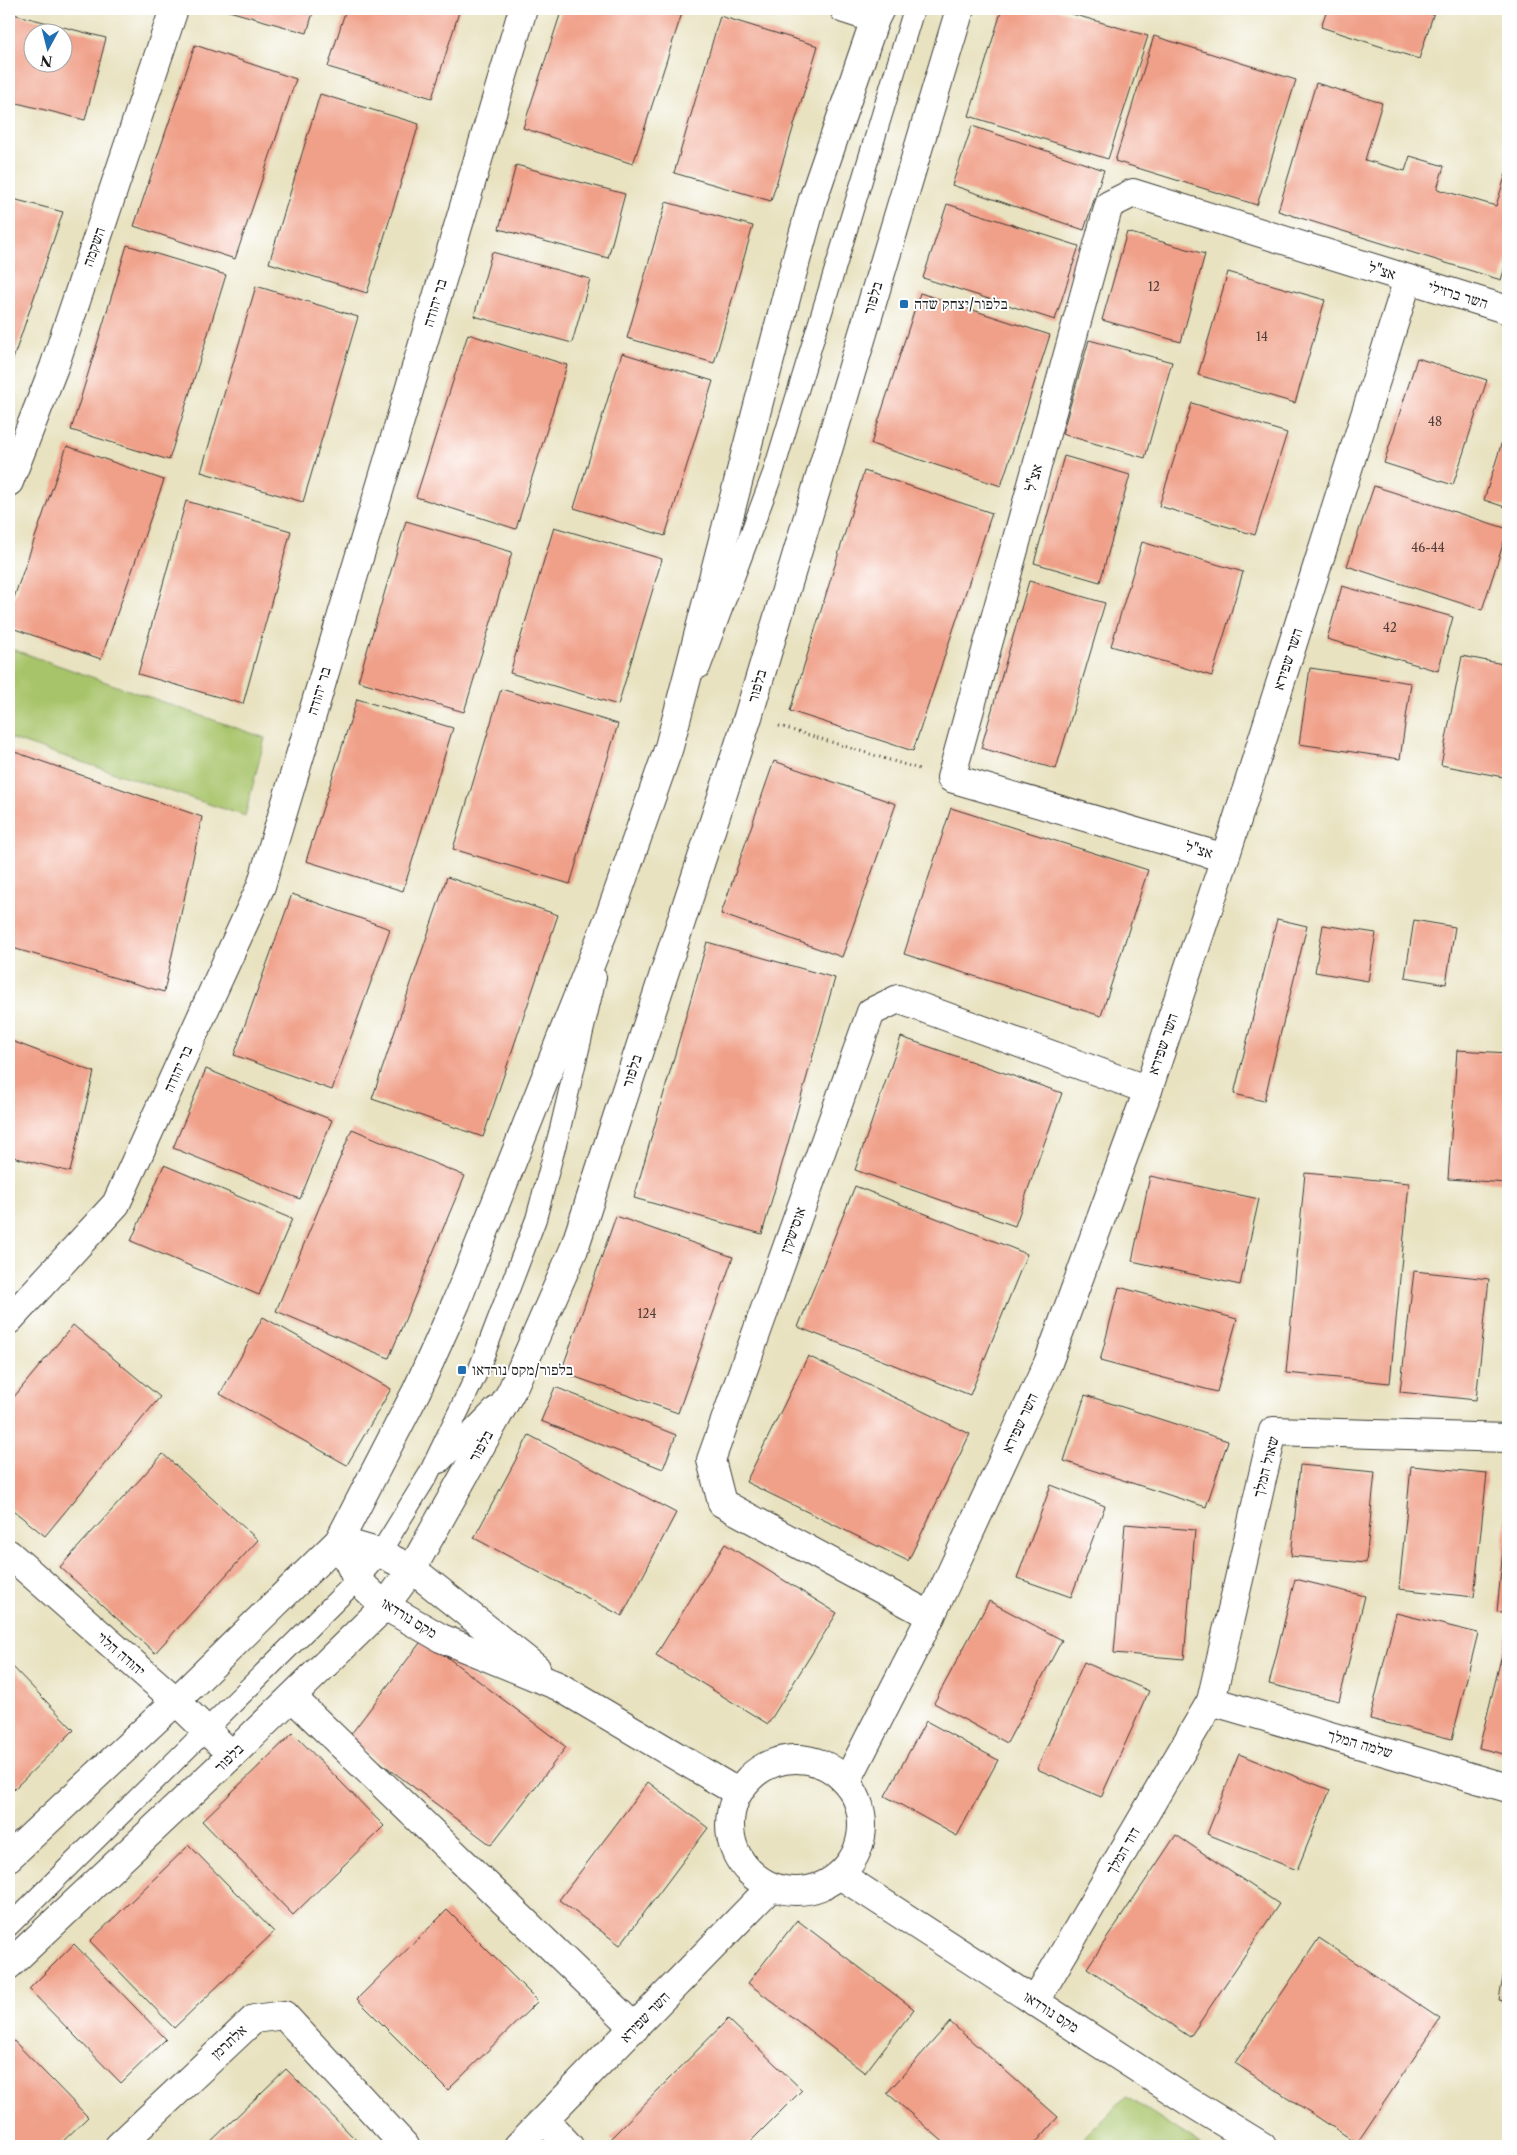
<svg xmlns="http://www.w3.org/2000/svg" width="1517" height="2155" font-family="'Libre Caslon Text','Frank Ruhl Libre',serif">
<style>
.green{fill:#a8c46a;stroke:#627043}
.building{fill:#f0a089;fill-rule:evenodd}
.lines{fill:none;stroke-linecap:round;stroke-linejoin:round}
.service-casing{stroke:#3b3a35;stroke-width:22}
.minor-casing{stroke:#3b3a35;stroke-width:30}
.tertiary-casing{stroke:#3b3a35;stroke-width:30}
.path{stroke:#3b3a35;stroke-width:3;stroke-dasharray:1 4;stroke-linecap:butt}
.service{stroke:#fff;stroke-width:20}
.minor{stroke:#fff;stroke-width:28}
.tertiary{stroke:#fff;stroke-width:28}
.poi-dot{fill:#1f6fb2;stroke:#fff;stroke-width:2}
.labels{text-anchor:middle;stroke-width:4;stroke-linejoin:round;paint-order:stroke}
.number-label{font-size:12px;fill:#513d37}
.street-label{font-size:15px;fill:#1c1c1c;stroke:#fff}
.poi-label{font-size:15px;fill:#1c1c1c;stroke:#fff;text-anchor:start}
</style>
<rect width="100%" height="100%" fill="#fff"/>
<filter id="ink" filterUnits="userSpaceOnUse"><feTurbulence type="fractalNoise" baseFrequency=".02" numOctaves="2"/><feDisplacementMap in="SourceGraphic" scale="10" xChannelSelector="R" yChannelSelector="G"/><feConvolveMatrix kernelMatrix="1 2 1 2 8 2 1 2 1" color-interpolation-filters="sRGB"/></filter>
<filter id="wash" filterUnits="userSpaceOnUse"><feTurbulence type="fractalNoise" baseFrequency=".0096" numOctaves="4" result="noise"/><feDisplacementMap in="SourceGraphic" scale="20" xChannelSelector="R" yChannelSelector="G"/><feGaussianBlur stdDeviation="1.12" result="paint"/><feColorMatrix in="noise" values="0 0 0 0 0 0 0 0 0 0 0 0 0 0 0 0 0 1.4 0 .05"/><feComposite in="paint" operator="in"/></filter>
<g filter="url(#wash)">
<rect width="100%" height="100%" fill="#e8e2c0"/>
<g class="green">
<polygon points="9,648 265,738 245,816 9,738"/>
<polygon points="1126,2096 1203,2146 1076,2146"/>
</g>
<g id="blocks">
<g class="building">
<polygon points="222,9 314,9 307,33"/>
<polygon points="346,9 460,9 432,98 328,67"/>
<polygon points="562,9 683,10 633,164 523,128"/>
<polygon points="1002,9 1055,9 1148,36 1108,159 969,116"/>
<polygon points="1327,9 1435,9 1419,59 1321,27"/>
<path d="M9 13 106 38 85 120 9 101ZM32 32H62V62H32Z"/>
<polygon points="720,16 818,46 771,201 674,173"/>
<polygon points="1154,36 1296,80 1257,205 1115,161"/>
<polygon points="195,45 296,79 235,259 134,226"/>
<polygon points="1316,83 1382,103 1365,160 1405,171 1410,156 1444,166 1437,189 1496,206 1508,167 1508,258 1501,280 1278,211"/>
<polygon points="320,94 419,124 367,293 269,263"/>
<polygon points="972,126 1104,170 1084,230 952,185"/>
<polygon points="516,165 625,194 608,258 499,229"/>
<polygon points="9,198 63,212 9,371"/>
<polygon points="666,202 753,226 714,363 627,338"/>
<polygon points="947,204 1079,246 1055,320 923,278"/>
<polygon points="1127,232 1205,254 1181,342 1102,320"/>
<polygon points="127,245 226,275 169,460 71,430"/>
<polygon points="492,252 590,279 572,343 474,316"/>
<polygon points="1228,272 1325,300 1295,403 1198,375"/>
<polygon points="256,286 358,317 303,502 201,472"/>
<polygon points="920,293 1050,335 1001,486 871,444"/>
<polygon points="468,334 567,365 516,529 416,497"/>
<polygon points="1089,340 1172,362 1145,458 1062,434"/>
<polygon points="622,353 713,381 665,536 574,508"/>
<polygon points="1417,358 1487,380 1453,485 1384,463"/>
<polygon points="1192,403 1287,433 1255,535 1159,506"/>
<polygon points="1508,422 1508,508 1484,500"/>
<polygon points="67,446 164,480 101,659 9,627 9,612"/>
<polygon points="1064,456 1130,475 1100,582 1034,563"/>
<polygon points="864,471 992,513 913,751 790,711"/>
<polygon points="1374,486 1508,529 1482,610 1347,566"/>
<polygon points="186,501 291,531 243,704 138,674"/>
<polygon points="406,521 512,552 464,712 358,681"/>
<polygon points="554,527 662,559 618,705 510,673"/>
<polygon points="1142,542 1243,572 1212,676 1111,646"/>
<polygon points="1029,581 1105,603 1056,769 981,748"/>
<polygon points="1342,586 1453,617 1438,671 1327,639"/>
<polygon points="1462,656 1508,665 1508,778 1441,765"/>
<polygon points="1310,668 1411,683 1400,759 1299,744"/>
<polygon points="501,689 618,724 570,884 453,849"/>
<polygon points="357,699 453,728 403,891 306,861"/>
<polygon points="9,750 202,817 164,992 9,947"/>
<polygon points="774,761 896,804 842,957 721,914"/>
<polygon points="951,808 1148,870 1101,1016 904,954"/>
<polygon points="447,877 558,915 483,1137 372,1099"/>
<polygon points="292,894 390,929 332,1090 234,1055"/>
<polygon points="1277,919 1307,926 1264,1101 1234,1094"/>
<polygon points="1414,920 1455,927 1446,984 1405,977"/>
<polygon points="1323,925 1376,933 1368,981 1315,972"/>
<polygon points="707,942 835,978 762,1234 634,1198"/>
<polygon points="901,1037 1062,1093 1015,1226 855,1170"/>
<polygon points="9,1040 94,1072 70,1172 9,1156"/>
<polygon points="1457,1050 1508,1053 1508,1183 1448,1179"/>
<polygon points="206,1069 332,1120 300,1199 173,1148"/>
<polygon points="352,1129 465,1176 389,1358 276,1311"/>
<polygon points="164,1165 292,1219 259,1295 131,1241"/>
<polygon points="1305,1173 1409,1183 1390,1383 1286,1373"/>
<polygon points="1150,1176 1259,1199 1240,1285 1132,1261"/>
<polygon points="855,1186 1027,1254 970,1395 798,1327"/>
<polygon points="616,1216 733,1257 678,1413 561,1372"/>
<polygon points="1414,1271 1489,1279 1476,1400 1400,1392"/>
<polygon points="1119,1287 1237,1319 1217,1392 1100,1361"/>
<polygon points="263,1317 391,1389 347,1465 220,1394"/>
<polygon points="73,1325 160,1397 45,1536 9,1507 9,1403"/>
<polygon points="808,1356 970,1434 908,1561 746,1482"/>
<polygon points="555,1387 676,1435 663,1469 541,1421"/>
<polygon points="1085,1395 1228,1441 1206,1507 1064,1461"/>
<polygon points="529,1435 676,1513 622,1616 474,1538"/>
<polygon points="163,1454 258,1540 155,1653 60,1567"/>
<polygon points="1300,1465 1375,1472 1366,1563 1291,1556"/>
<polygon points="1411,1466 1487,1473 1474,1597 1399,1589"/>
<polygon points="1051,1485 1105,1506 1071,1597 1017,1578"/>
<polygon points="1507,1507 1508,1507 1508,1614 1497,1612"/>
<polygon points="1125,1524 1195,1530 1184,1659 1114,1653"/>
<polygon points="725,1544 837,1613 768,1724 656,1655"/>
<polygon points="1295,1579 1365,1596 1339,1701 1269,1684"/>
<polygon points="989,1601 1062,1640 1007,1743 934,1703"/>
<polygon points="1396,1613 1478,1633 1452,1739 1370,1719"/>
<polygon points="1507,1634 1508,1635 1508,1755 1479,1748"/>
<polygon points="423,1639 566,1747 491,1845 348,1738"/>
<polygon points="1084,1662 1149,1691 1101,1797 1037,1769"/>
<polygon points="9,1663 74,1730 9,1794"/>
<polygon points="926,1721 998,1760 957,1836 885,1796"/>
<polygon points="293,1733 384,1826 293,1915 202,1821"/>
<polygon points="1239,1754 1330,1790 1297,1870 1207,1834"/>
<polygon points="648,1782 708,1828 620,1945 559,1900"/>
<polygon points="1176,1835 1279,1904 1190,2037 1087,1968"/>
<polygon points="189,1845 274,1932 174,2028 90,1941"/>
<polygon points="447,1910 538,2001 448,2090 357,1999"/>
<polygon points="797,1920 914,2009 865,2073 748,1983"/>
<polygon points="1319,1938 1440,2019 1357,2143 1235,2063"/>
<polygon points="74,1944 166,2039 121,2083 29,1989"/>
<polygon points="1507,1955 1508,1955 1508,2002 1499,2000"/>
<polygon points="728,2019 802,2090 746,2146 618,2146 610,2139"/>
<polygon points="950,2022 1058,2117 1033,2146 948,2146 887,2093"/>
<polygon points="9,2036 88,2117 58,2146 9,2146"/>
<polygon points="286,2069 362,2146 206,2146"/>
</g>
</g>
</g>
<g filter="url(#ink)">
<use href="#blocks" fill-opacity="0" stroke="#3b3a35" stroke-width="1"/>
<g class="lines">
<defs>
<g id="service">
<polyline points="700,668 773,473 914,9"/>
<polyline points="440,1463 495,1407"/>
<polyline points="9,1926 357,1580 380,1553 428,1475 478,1371 536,1219 560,1129 596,977"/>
</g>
<g id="minor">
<polyline points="9,482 54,367 174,9"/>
<polyline points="1225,858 951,778 1109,205 1133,193 1508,310"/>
<polyline points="9,1320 116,1204 261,886 523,9"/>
<polyline points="9,1554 176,1701 232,1755"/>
<polyline points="931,1616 722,1503 711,1460 871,1012 898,999 1148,1090"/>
<polyline points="292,1697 635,2028"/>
<polyline points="1211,1701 1508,1788"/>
<polyline points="847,1781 931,1616 1048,1363 1148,1090 1225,858 1408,279"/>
<polyline points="1035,2002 1211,1701 1273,1431 1508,1438"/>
<polyline points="545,2120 569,2146"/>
<polyline points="119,2146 254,2019 284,2015 405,2146"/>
<polyline points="518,2146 771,1887"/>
</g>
<g id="tertiary">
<polyline points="844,9 875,19"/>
<polyline points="339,1541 357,1580 385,1606 441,1638 558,1686 737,1792"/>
<polyline points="339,1541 380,1553 412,1569 536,1668"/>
<circle cx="796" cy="1825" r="66"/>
<polyline points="9,1857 176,1701 339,1541 417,1390 456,1303 610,915 669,747 792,275 813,199 875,19 880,9"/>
<polyline points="840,1875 1185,2099 1262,2146"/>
<polyline points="9,1965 232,1755 385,1606 412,1569 512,1390 574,1249 748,717 960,9"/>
</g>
</defs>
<use href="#service" class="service-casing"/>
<use href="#minor" class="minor-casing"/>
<use href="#tertiary" class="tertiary-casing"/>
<polyline class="path" points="779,726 919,769"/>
<use href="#service" class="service"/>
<use href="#minor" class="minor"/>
<use href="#tertiary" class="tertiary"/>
</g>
</g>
<g class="poi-dot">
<rect x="899" y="299" width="10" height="10" rx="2.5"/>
<rect x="457" y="1365" width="10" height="10" rx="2.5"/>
</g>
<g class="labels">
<g class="number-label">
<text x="1154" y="291">12</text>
<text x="1262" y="341">14</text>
<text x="1435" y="426">48</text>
<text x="1428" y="552">46-44</text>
<text x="1390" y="632">42</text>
<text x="647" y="1318">124</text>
</g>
<g class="street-label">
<text transform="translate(94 247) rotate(-71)" y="5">השקמה</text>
<text transform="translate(1382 271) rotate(17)" y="5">אצ"ל</text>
<text transform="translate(1458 295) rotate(17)" y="5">השר ברזילי</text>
<text transform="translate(873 298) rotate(-73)" y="5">בלפור</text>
<text transform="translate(435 303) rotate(-73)" y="5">בר יהודה</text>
<text transform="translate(1034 478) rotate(-75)" y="5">אצ"ל</text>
<text transform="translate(1288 659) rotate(-72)" y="5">השר שפירא</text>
<text transform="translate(757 686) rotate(-74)" y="5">בלפור</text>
<text transform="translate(319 691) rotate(-73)" y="5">בר יהודה</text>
<text transform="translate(1199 850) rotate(16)" y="5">אצ"ל</text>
<text transform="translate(1163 1044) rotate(-71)" y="5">השר שפירא</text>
<text transform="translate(178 1069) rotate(-66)" y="5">בר יהודה</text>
<text transform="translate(632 1071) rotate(-72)" y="5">בלפור</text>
<text transform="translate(793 1230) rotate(-70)" y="5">אוסישקין</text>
<text transform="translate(1020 1423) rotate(-65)" y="5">השר שפירא</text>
<text transform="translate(481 1446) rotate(-61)" y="5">בלפור</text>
<text transform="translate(1266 1467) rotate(-75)" y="5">שאול המלך</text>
<text transform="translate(409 1618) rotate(32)" y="5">מקס נורדאו</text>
<text transform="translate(121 1654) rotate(41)" y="5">יהודה הלוי</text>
<text transform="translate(1360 1744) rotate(16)" y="5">שלמה המלך</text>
<text transform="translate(229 1758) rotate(-44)" y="5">בלפור</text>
<text transform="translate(1123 1851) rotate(-60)" y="5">דוד המלך</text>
<text transform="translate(1051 2012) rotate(33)" y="5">מקס נורדאו</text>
<text transform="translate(645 2017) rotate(-46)" y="5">השר שפירא</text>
<text transform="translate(229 2042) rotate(-43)" y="5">אלתרמן</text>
</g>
<g class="poi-label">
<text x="914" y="309">בלפור/יצחק שדה</text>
<text x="472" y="1375">בלפור/מקס נורדאו</text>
</g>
</g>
<rect width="1517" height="2155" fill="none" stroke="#fff" stroke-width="30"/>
<g transform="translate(48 48) rotate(187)"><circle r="24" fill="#ffffff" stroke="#a4a4a4"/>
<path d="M0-4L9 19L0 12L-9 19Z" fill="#1f6fb2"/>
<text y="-8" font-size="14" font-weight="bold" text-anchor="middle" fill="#1c1c1c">N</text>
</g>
</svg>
